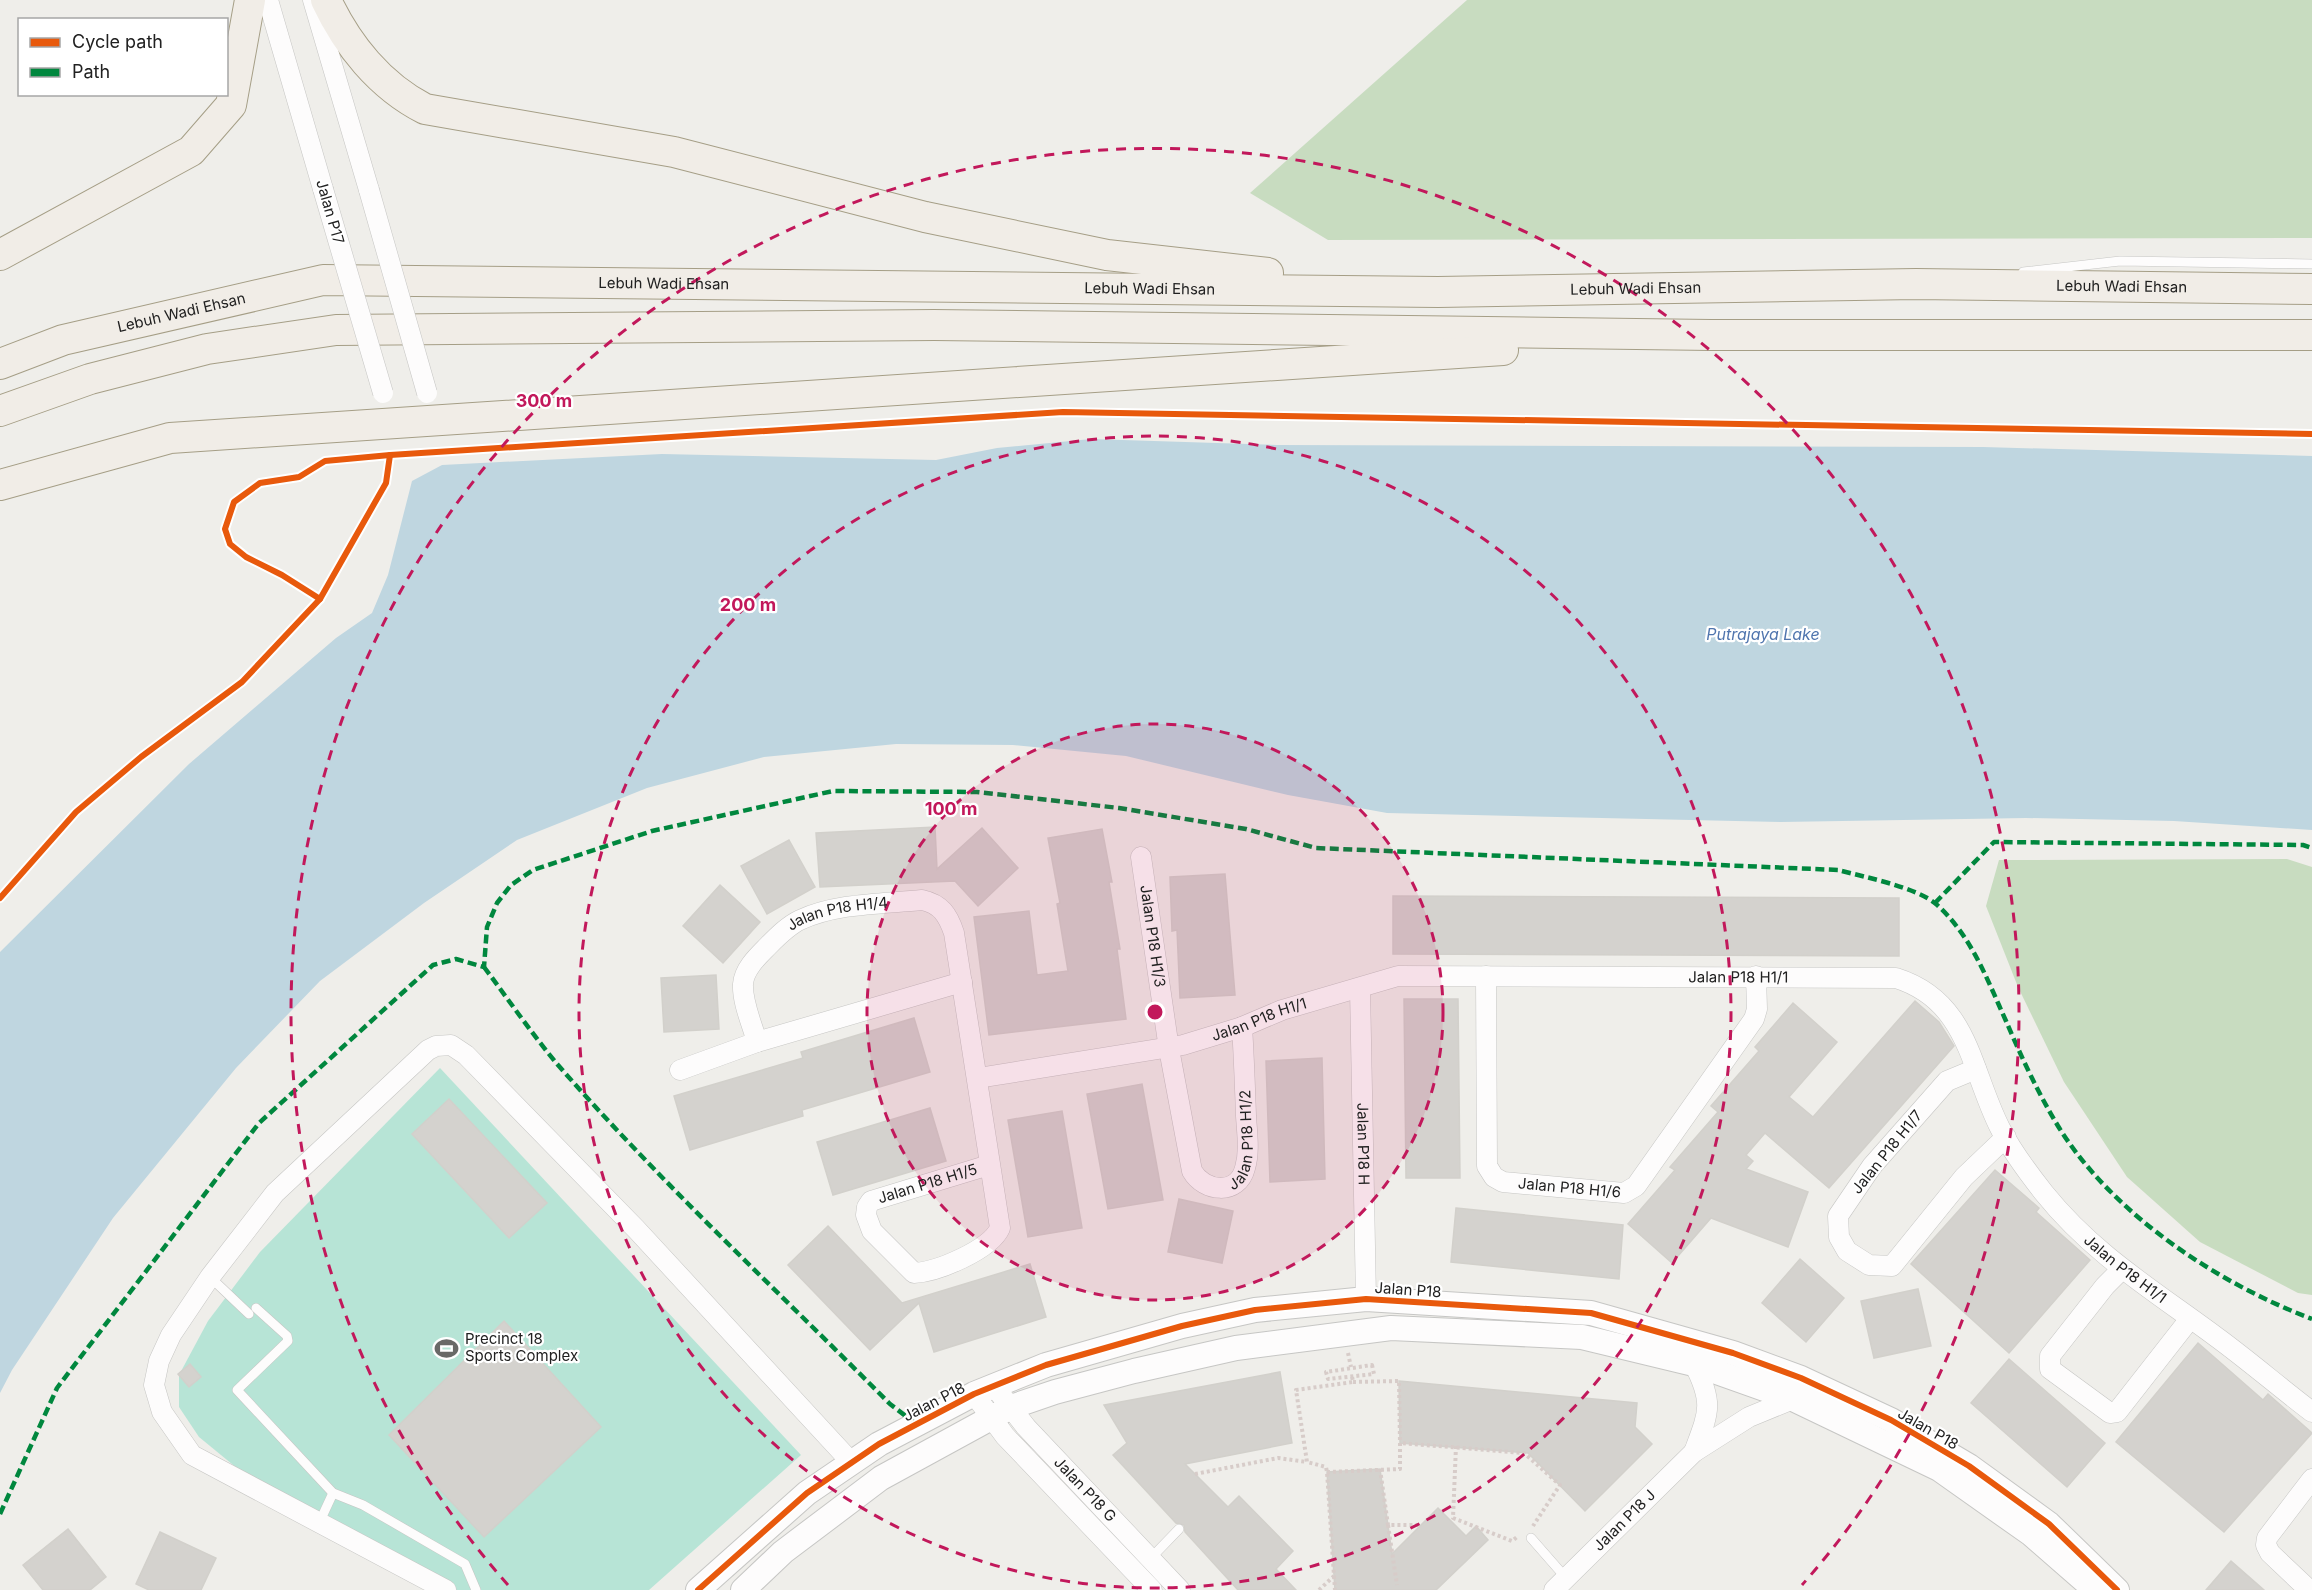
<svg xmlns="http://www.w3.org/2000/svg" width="2312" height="1590" font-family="Inter,sans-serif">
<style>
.forest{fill:#c8dcc0}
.pitch{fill:#b7e4d6}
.water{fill:#bfd6e0}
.building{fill:#d4d2ce;stroke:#d2d0cb;stroke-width:1.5}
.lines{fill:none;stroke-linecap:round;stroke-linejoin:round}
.service-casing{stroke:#c6c6c4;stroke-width:10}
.minor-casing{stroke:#c6c6c4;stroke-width:21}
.tertiary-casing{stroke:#c6c6c4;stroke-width:26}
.primary-casing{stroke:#a59e86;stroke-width:32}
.path{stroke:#d7ccc9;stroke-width:4;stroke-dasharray:3 3;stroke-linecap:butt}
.service{stroke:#fdfcfc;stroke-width:9}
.minor{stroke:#fdfcfc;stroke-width:20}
.tertiary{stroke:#fdfcfc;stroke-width:24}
.primary{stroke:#f1ede7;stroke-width:30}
.minor-bridge-casing{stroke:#c6c6c4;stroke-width:21;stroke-linecap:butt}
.minor-bridge{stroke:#fdfcfc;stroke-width:20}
.quiet{stroke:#00873e;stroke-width:4.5;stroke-dasharray:9 4.5;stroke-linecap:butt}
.cycleway-casing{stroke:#fff;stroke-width:10}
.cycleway{stroke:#e8590c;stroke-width:6}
.ring{fill:none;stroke:#c2185b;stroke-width:3;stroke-dasharray:10 8}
.labels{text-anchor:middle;stroke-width:4.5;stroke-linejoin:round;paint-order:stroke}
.street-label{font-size:15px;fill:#212121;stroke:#fff}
.poi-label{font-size:15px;fill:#212121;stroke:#fff;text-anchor:start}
.water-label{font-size:16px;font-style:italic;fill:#5075ae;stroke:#fff}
.centre{fill:#c2185b;stroke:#fff;stroke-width:3}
.ring-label{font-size:18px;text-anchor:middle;font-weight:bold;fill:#c2185b;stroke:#fff;stroke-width:4.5;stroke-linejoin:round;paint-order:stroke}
</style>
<rect width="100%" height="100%" fill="#efeeea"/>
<g class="forest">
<polygon points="1467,0 2312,0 2312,238 1328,240 1250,193"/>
<polygon points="2287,859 2312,867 2312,1295 2298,1293 2200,1242 2127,1177 2064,1082 2018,987 1986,906 1999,860"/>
</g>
<polygon class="pitch" points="440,1068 801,1455 649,1590 457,1590 238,1469 199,1437 179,1407 179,1375 208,1321 260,1252"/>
<polygon class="water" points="1091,439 1277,445 1983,447 2312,456 2312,830 2174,821 2026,818 1781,822 1387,813 1288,795 1126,756 1013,745 896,744 764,757 647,788 517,840 424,903 320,981 236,1068 113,1218 12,1370 0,1393 0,952 189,764 336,638 372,613 388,575 412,481 442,465 662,454 936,460 997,448"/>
<g class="building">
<polygon points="935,827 937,869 982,828 1018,868 978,906 955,881 820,887 816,833"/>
<polygon points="1102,829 1112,882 1109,882 1120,949 1117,949 1126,1019 989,1035 974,917 1029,911 1037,975 1068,971 1057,904 1060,903 1048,838"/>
<polygon points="789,840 815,887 767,914 741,866"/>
<polygon points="1225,874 1235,995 1180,998 1177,930 1172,931 1170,877"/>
<polygon points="720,885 760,922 723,963 683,926"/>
<polygon points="1393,896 1899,898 1899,956 1393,954"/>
<polygon points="716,975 719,1029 664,1032 661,978"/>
<polygon points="1404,999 1458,999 1460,1178 1406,1178"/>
<polygon points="1915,1001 1939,1022 1954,1046 1829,1188 1765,1133 1746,1155 1753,1161 1746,1169 1808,1192 1788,1247 1711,1218 1672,1263 1628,1224 1675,1170 1670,1167 1718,1112 1711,1106 1759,1051 1755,1047 1793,1003 1837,1042 1789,1097 1813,1117"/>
<polygon points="914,1018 930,1072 802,1110 803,1116 690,1150 674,1096 803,1058 801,1052"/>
<polygon points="1322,1058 1325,1179 1270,1182 1266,1061"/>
<polygon points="1142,1084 1163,1200 1108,1209 1087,1094"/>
<polygon points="449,1099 547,1203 509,1238 412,1134"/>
<polygon points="930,1108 946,1161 833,1195 817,1142"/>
<polygon points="1062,1111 1082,1228 1028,1237 1008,1120"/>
<polygon points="1995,1170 2039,1208 2036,1212 2090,1260 2009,1353 1911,1264"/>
<polygon points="1179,1199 1233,1211 1222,1263 1168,1252"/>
<polygon points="1456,1208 1623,1225 1619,1279 1451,1262"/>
<polygon points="828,1226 902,1303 1030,1264 1046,1317 934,1352 919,1303 870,1350 788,1265"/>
<polygon points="1800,1259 1844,1298 1806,1342 1762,1303"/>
<polygon points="1918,1289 1931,1346 1874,1358 1861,1301"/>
<polygon points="504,1321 601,1427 484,1537 389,1435"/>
<polygon points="2198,1343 2263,1400 2268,1394 2312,1433 2224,1532 2116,1442"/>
<polygon points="2009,1359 2105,1443 2067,1487 1971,1403"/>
<polygon points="190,1364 201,1377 189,1387 178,1374"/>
<polygon points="1280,1372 1292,1443 1185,1464 1228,1507 1239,1496 1293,1551 1276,1569 1296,1590 1238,1590 1185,1532 1184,1525 1176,1523 1113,1455 1127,1443 1104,1405"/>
<polygon points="1399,1381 1637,1403 1635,1427 1652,1444 1585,1511 1528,1453 1400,1443"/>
<polygon points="1380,1469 1392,1554 1438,1508 1466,1536 1476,1526 1488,1540 1436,1590 1335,1590 1327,1472"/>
<polygon points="68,1529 106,1577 90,1590 43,1590 23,1565"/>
<polygon points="160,1532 216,1558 201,1590 149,1590 136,1584"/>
<polygon points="2231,1561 2264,1590 2206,1590"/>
</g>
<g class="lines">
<defs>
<g id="service">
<polyline points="2023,272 2120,261 2312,264"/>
<polyline points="210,1277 249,1314"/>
<polyline points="256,1308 287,1336 288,1341 237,1390 333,1493 363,1505 465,1564 476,1590"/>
<polyline points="320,1521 333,1493"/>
<polyline points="1531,1538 1566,1578"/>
<polyline points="1150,1559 1179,1529"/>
</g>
<g id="minor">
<polyline points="268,0 323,189"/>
<polyline points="313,0 369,190"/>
<path id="s1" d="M1141 857 1169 1049 1192 1171C1204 1192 1238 1196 1245 1168 1250 1151 1247 1133 1246 1116 1245 1087 1244 1057 1242 1027"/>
<path id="s2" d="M1486 976 1487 1166 1494 1177 1503 1182 1624 1193 1636 1186 1754 1019 1757 1009 1756 976"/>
<path id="s3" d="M1360 988 1366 1299"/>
<path id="s4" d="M757 1042C752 1024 742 1002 743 984 744 970 756 958 765 949 775 939 787 926 800 920 837 903 882 904 922 900 941 904 948 915 954 933L1000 1228C990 1250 937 1272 914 1273L872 1231 866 1215 867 1207 871 1201 989 1165"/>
<polyline points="1976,1069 1947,1081 1872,1166 1838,1216 1839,1237 1847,1251 1869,1265 1892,1266 1964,1177 2006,1137"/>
<polyline points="680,1070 757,1042 962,982"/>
<path id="s5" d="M978 1078 1183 1045 1242 1027 1282 1010 1398 976 1896 978C1969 1001 1970 1069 2000 1128 2011 1150 2029 1174 2044 1193 2093 1254 2153 1290 2215 1336 2248 1360 2279 1387 2312 1412"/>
<polyline points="2121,1270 2105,1286 2050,1356 2050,1369 2110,1413 2117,1412 2189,1320"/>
<path id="s6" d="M994 1386 1026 1427 1180 1590"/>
<polyline points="974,1394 1005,1436 1152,1590"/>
<path d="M1694 1452C1709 1412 1714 1403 1694 1364"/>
<polyline points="446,1590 192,1455 162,1412 154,1385 159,1361 171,1335 210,1277 275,1193 428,1050 436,1046 451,1045 466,1055 636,1229 852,1463"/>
<path id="s7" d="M1554 1590 1694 1452 1749 1417 1793 1399"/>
<polyline points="2309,1590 2270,1553 2266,1545 2267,1538 2312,1479"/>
</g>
<g id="tertiary">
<polyline points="698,1590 807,1493 879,1444 974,1394 1046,1365 1182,1326 1255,1310 1366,1299 1591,1313 1733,1353 1801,1378 1891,1420 1969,1466 2049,1524 2117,1590"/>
<polyline points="743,1590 783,1552 881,1478 1011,1407 1055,1392 1134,1371 1236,1348 1391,1328 1582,1337 1694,1364 1793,1399 1939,1469 2031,1534 2093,1588"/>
</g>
<g id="primary">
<path d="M326 0C347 45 380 86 425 109L674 152 925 217 1107 255 1268 273"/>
<polyline points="0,255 191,151 231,105 250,0"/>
<path id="s8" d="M0 364 63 340 323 280 1438 292 1916 284 2312 289"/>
<polyline points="0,411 90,379 207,349 336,330 934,325 1711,335 2312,335"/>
<polyline points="0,485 170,438 1503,350"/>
</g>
</defs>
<use href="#service" class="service-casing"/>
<use href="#minor" class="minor-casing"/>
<use href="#tertiary" class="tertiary-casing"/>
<use href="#primary" class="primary-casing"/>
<g class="path">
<polyline points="1348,1353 1351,1367"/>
<polygon points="1372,1365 1374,1374 1328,1379 1326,1372"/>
<polyline points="1353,1382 1399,1381 1400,1443"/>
<polyline points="1456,1446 1453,1518 1512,1541 1517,1537"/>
<polyline points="1380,1469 1388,1525 1421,1525"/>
<polyline points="1327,1472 1400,1469 1400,1443 1524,1453 1560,1485 1533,1526"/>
<polyline points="1195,1474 1278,1458 1307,1462"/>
<polyline points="1388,1525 1397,1585"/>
<polyline points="1334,1576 1335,1590"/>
<polyline points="1319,1590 1334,1576 1327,1472 1326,1467 1307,1462 1296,1390 1353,1382 1352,1376"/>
</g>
<use href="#service" class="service"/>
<use href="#minor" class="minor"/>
<use href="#tertiary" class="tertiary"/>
<use href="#primary" class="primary"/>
<defs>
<g id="minor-bridge">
<polyline points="323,189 383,393"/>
<polyline points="369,190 427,393"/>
</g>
</defs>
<use href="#minor-bridge" class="minor-bridge-casing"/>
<use href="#minor-bridge" class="minor-bridge"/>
<g class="quiet">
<polyline points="1935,903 1994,842 2303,845 2312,848"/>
<path d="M484 967C508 999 532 1034 558 1065 662 1184 779 1292 890 1404L916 1424"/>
<path d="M0 1514 57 1388 259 1123 433 965 456 959 484 967 487 927 497 903 511 885 533 870 652 831 833 791 977 792 1119 808 1246 829 1316 848 1838 870C1864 877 1916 887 1936 904 1971 935 1987 979 2006 1021 2021 1056 2038 1093 2058 1126 2112 1214 2217 1283 2312 1319"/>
</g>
<defs>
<g id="cycleway">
<polyline points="320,599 282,575 246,557 230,544 225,529 234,502 260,483 299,477 325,461 390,455 1063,412 2312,434"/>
<polyline points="0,898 76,812 141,757 242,682 320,599 386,483 390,455"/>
<polyline points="698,1590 807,1493 879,1444 974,1394 1046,1365 1182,1326 1255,1310 1366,1299 1591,1313 1733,1353 1801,1378 1891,1420 1969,1466 2049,1524 2117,1590"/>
</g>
</defs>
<use href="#cycleway" class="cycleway-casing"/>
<use href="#cycleway" class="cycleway"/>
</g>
<circle cx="1155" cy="1012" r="288" fill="#c2185b" fill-opacity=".12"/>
<g class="ring">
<circle cx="1155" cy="1012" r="288"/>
<circle cx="1155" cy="1012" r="576"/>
<path d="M508 1585A864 864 0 1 1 1802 1585"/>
</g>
<defs>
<symbol id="stadium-bare" viewBox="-9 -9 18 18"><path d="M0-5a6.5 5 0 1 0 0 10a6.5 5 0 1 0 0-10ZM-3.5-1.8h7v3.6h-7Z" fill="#696967" stroke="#fff" stroke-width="2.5" paint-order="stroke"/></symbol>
</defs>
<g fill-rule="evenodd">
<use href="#stadium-bare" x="430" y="1332" width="33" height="33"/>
</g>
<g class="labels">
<g class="street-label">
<text transform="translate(330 212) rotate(74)" y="5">Jalan P17</text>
<text dy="5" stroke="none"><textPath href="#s8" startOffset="675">Lebuh Wadi Ehsan</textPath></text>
<text dy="5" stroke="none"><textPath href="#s8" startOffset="2133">Lebuh Wadi Ehsan</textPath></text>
<text dy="5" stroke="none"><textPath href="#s8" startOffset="1647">Lebuh Wadi Ehsan</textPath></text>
<text dy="5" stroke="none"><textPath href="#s8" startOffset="1161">Lebuh Wadi Ehsan</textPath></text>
<text dy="5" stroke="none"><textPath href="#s8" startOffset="189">Lebuh Wadi Ehsan</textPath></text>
<text dy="5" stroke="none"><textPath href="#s4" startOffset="186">Jalan P18 H1/4</textPath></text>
<text dy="5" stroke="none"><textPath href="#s1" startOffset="80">Jalan P18 H1/3</textPath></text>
<text dy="5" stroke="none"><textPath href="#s5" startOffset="774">Jalan P18 H1/1</textPath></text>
<text dy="5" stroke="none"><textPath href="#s5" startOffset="288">Jalan P18 H1/1</textPath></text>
<text dy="5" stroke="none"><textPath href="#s1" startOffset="414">Jalan P18 H1/2</textPath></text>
<text dy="5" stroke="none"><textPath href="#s3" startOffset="156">Jalan P18 H</textPath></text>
<text transform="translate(1887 1152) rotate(-51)" y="5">Jalan P18 H1/7</text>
<text dy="5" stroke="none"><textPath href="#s4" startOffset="870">Jalan P18 H1/5</textPath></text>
<text dy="5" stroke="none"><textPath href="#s2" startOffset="280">Jalan P18 H1/6</textPath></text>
<text dy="5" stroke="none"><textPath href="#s5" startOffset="1312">Jalan P18 H1/1</textPath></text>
<text transform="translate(1408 1290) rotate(4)" y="5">Jalan P18</text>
<text transform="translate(934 1402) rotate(-27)" y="5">Jalan P18</text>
<text transform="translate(1928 1429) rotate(30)" y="5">Jalan P18</text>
<text dy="5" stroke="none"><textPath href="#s6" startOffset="138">Jalan P18 G</textPath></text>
<text dy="5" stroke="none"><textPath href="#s7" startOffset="99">Jalan P18 J</textPath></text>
</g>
<g class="poi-label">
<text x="465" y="1344">Precinct 18<tspan x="465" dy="17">Sports Complex</tspan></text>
</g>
<g class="water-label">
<text x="1763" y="640">Putrajaya Lake</text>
</g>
</g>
<circle cx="1155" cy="1012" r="9" class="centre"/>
<g class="ring-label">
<text x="544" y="407">300 m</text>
<text x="748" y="611">200 m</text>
<text x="951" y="815">100 m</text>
</g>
<rect x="18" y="18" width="210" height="78" fill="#ffffff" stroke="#a6a6a6" stroke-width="1.5"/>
<rect x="30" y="38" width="30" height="9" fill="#e8590c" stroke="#a6a6a6" stroke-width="1.5"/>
<text x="72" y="48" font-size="18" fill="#212121">Cycle path</text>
<rect x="30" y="68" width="30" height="9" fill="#00873e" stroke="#a6a6a6" stroke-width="1.5"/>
<text x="72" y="78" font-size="18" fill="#212121">Path</text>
</svg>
